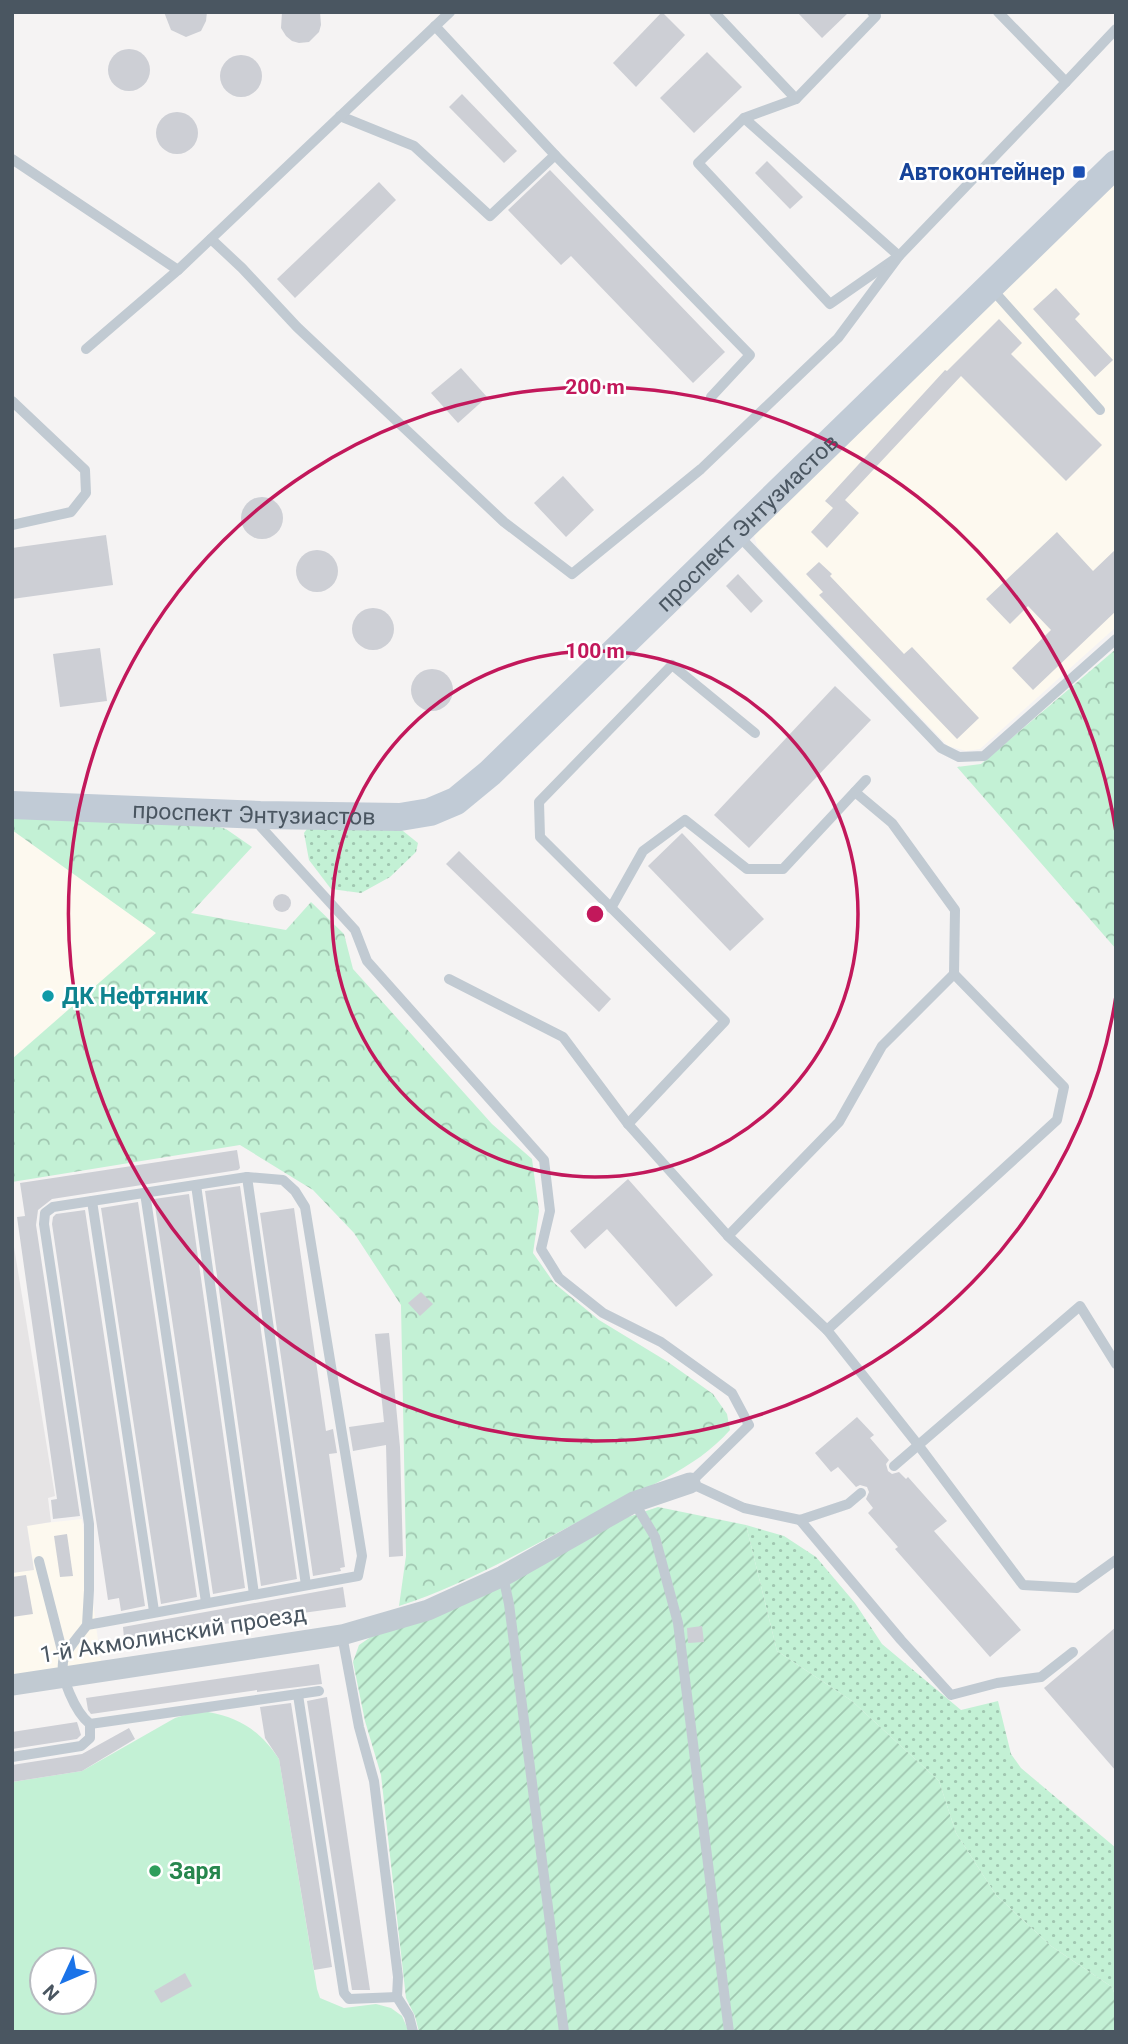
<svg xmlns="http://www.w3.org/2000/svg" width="1128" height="2044" font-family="Roboto,sans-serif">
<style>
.commercial{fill:#fdf9ef}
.education{fill:#e6e4e5}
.grass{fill:url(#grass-dots)}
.forest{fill:url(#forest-crowns)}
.garden{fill:url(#garden-furrows)}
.pitch{fill:#c3f1d5;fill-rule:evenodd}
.building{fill:#cdcfd5}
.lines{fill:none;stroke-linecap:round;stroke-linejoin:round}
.lane{stroke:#c1cad2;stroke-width:10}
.street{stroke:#c1cad2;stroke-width:21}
.secondary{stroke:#c1cbd6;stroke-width:28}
.ring{fill:none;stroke:#c2185b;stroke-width:3.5}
.transit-dot{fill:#1a4fb4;stroke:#fff;stroke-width:2.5}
.culture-dot{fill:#0f9aa8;stroke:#fff;stroke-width:2.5}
.leisure-dot{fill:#2e9e5b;stroke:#fff;stroke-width:2.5}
.labels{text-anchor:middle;stroke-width:5;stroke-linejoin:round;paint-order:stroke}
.transit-label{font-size:23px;font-weight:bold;fill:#164399;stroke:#fff;text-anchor:end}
.street-label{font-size:23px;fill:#4a5661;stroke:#fff}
.culture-label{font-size:23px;font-weight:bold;fill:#0d838f;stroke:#fff;text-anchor:start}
.leisure-label{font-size:23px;font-weight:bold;fill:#27864d;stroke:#fff;text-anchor:start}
.centre{fill:#c2185b;stroke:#fff;stroke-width:3.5}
.ring-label{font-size:21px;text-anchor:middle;font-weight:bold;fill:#c2185b;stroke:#fff;stroke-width:5;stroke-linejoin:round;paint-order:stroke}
</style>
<defs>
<pattern id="grass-dots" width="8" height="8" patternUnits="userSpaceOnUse" patternTransform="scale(1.75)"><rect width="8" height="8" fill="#c3f1d5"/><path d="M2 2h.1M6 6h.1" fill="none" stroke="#a0c6b0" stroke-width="1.8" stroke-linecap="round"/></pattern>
<pattern id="forest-crowns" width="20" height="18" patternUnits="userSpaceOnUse" patternTransform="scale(1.75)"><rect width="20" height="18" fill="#c3f1d5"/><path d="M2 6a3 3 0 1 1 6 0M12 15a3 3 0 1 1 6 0" fill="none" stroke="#a0c6b0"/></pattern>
<pattern id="garden-furrows" width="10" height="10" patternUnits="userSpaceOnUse" patternTransform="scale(1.75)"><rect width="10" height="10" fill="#c3f1d5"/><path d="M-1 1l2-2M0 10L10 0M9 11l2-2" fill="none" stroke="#a0c6b0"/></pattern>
</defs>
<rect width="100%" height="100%" fill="#f5f3f3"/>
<g class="commercial">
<polygon points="1116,180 1116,627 980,749 966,751 948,746 757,546 754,535"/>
<polygon points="12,830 157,933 12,1059"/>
<polygon points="82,1519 101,1663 12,1675 12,1573 34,1569 27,1525"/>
</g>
<polygon class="education" points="12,1235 55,1496 48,1498 51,1522 27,1526 34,1570 12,1573"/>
<g class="grass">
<polygon points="309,826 398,827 418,843 416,852 390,877 361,893 331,889 309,860 304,833"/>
<polygon points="746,1525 784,1536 816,1557 855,1603 882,1644 961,1710 998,1701 1011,1754 1021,1768 1116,1848 1116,1998 1112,1987 1051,1946 996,1895 956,1833 939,1781 852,1701 777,1651"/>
</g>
<g class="forest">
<polygon points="1116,649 1116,949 957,767 981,764"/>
<path d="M12 817 203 822 226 829 252 847 191 913 286 930 311 902 344 934 353 969 492 1124 532 1159 539 1211 533 1253 554 1283 599 1320 668 1362 713 1394 727 1414 730 1430C695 1470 640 1490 593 1514 530 1547 467 1584 399 1606L406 1556 401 1305 354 1233 313 1190 240 1145 12 1182V1059L156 933 12 830Z"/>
</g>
<polygon class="garden" points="658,1507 746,1525 777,1651 852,1701 939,1781 956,1833 996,1895 1051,1946 1112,1987 1116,1998 1116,2032 419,2032 415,2016 406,1998 381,1775 365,1721 353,1662 359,1645 378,1632 622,1519"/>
<path class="pitch" d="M208 1712C241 1718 260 1731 279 1759L317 1989 320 1998 344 2008 376 2004 391 2008 402 2016 409 2032H12V1782L82 1771 175 1718 192 1713ZM42 1960H84V2002H42Z"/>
<g class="building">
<polygon points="164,12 207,12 206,21 201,31 186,37 171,30"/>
<polygon points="282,12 320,12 321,25 319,32 309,42 299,43 292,41 286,36 281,28"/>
<polygon points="662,12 685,35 636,87 613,63"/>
<polygon points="797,12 849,12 822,38"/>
<circle cx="129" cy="70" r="21"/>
<polygon points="707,52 742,87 694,133 660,98"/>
<circle cx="241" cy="76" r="21"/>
<polygon points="462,94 517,151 504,163 449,107"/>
<circle cx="177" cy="133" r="21"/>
<polygon points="767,161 803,197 790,209 755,173"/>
<polygon points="550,170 725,352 693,383 571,256 561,265 508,210"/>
<polygon points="379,182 396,200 295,298 277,279"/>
<polygon points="1056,288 1080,314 1075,319 1113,360 1095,377 1033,309"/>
<polygon points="999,319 1022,343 1011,354 1102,445 1066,481 961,376 845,500 859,513 827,548 811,532 833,508 825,501 945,370 947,371"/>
<polygon points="461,368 487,397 458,423 431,393"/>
<polygon points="563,476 594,510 566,537 534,503"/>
<circle cx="262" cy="518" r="21"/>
<polygon points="1057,532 1093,571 1116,549 1116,611 1033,690 1012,668 1051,630 1028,606 1010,624 986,599"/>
<polygon points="106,535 113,585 12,599 12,548"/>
<circle cx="317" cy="571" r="21"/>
<polygon points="819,562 832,574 830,576 904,654 912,647 979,718 957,739 819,595 823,592 806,574"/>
<polygon points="738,574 763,601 751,613 726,586"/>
<circle cx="373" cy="629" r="21"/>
<polygon points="100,648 107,701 60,707 53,654"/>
<circle cx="432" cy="690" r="21"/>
<polygon points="835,686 871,720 749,848 714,815"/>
<polygon points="682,833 764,919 730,951 648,866"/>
<polygon points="459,851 611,999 599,1012 446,864"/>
<circle cx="282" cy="903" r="9"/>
<polygon points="237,1150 240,1168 238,1170 52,1199 38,1210 36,1225 80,1516 53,1519 51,1500 57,1499 17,1217 25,1216 20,1183"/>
<polygon points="628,1179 713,1275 676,1307 607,1229 585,1249 570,1231"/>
<polygon points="240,1186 297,1579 261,1586 205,1191"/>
<polygon points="189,1194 245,1588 213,1594 154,1199"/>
<polygon points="138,1202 197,1597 161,1604 101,1208"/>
<polygon points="294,1208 326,1431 333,1429 337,1453 329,1454 345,1567 340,1568 341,1571 313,1576 260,1213"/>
<polygon points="85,1210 145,1606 121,1611 119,1598 108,1600 52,1224 53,1217 56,1214"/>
<polygon points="421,1292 433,1304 420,1316 408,1303"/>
<polygon points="389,1333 400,1447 403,1556 389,1557 386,1445 353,1451 349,1427 384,1422 375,1334"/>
<polygon points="857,1417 874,1435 870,1438 889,1460 886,1464 888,1471 892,1474 899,1472 906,1479 908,1477 947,1521 934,1531 1021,1630 990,1657 895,1549 898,1547 868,1513 873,1508 866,1499 869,1492 867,1487 860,1485 856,1487 838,1467 831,1472 815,1453"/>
<polygon points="67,1534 73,1576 60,1577 54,1536"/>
<polygon points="26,1575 33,1614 12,1617 12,1577"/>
<polygon points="343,1587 346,1607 124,1638 123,1627"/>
<polygon points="702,1626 704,1642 688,1643 687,1628"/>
<polygon points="1116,1627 1116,1771 1044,1688"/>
<polygon points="319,1664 322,1684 257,1692 257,1690 91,1714 88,1710 86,1698"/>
<polygon points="327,1697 370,1990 352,1990 307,1701"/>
<polygon points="291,1703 332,1967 314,1970 279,1759 265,1738 260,1707"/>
<polygon points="77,1722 81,1735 77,1739 12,1749 12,1732"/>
<polygon points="129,1728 135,1739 82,1771 12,1782 12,1765 82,1754"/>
<polygon points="185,1973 192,1986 161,2003 154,1991"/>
</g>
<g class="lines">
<g class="lane">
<polyline points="714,12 796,99 876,16 872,12"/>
<polyline points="435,26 555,155"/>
<polyline points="1066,82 1116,29"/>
<polyline points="796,99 744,118 698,163 830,304 899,256 1066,82 998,12"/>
<polyline points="340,116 414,146 490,216 555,155 750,355 711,397"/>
<polyline points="12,159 178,270"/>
<polyline points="211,239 242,268 297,327 504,522 572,574 701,469 838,338 899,256 744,118"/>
<polyline points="991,288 1100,410"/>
<polyline points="86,349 178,270 450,12"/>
<polyline points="12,401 85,470 86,493 71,512 12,525"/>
<polyline points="738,535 941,748 959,757 984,756 1116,639"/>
<polyline points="855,792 892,823 955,910 954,974"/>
<polyline points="260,818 261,827 355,930 367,961 544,1160 550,1211 541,1249 559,1278 603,1313 661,1342 732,1393 749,1425 690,1483 744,1508 800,1520 848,1504 861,1493"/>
<polyline points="611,908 643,851 685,820 747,869 783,869 866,780"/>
<polyline points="449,979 563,1037 628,1124 728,1236 839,1122 882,1046 954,974 1064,1087 1057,1120 827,1330 919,1446 1023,1585 1077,1588 1116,1560"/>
<polyline points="628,1124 725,1021 540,837 539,802 672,665 755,733"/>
<polyline points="247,1177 306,1585"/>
<polyline points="196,1185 254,1594"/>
<polyline points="145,1193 206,1602"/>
<polyline points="92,1201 154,1611"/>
<polyline points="728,1236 827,1330"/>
<polyline points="894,1466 1080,1306 1116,1364"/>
<polyline points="634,1502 655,1537 678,1623 729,2032"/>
<polyline points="800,1520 901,1640 951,1695 997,1683 1041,1677 1073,1652"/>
<polyline points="39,1561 64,1658"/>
<polyline points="503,1576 509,1604 564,2032"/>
<path d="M87 1625 89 1590V1524L44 1224 45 1213 53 1207 247 1177 283 1180 295 1191 305 1207 362 1556 358 1576 87 1625C80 1635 69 1646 64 1658 58 1675 76 1713 90 1724L319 1691"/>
<polyline points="342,1635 359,1727 374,1781 398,1977 397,1997 409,2016 413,2032"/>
<polyline points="298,1695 344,1993 349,1999 397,1997"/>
<polyline points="12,1757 81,1746 90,1738 90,1724"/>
</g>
<polyline class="street" points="12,1685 342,1635 428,1610 503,1576 634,1502 690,1483"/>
<path class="secondary" id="s1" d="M12 805 260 815 400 817 430 812 456 801 490 773 1116 164"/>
</g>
<g class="ring">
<circle cx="595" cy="914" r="263"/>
<path d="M1116 996A527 527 0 1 1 1116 832"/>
</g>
<rect class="transit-dot" x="1072" y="165" width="14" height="14" rx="3.5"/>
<circle class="culture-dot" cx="48" cy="996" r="7"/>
<circle class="leisure-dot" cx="155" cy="1871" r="7"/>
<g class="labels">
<g class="transit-label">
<text x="1065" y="180">Автоконтейнер</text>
</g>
<g class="street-label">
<text dy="8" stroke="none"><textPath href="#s1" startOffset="850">проспект Энтузиастов</textPath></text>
<text dy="8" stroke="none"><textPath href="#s1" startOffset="242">проспект Энтузиастов</textPath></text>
<text transform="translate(173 1634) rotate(-9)" y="8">1-й Акмолинский проезд</text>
</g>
<g class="culture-label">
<text x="62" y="1004">ДК Нефтяник</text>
</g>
<g class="leisure-label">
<text x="169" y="1879">Заря</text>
</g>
</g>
<circle cx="595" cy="914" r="10" class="centre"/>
<g class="ring-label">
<text x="595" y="394">200 m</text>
<text x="595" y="658">100 m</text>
</g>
<rect width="1128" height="2044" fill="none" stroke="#4a5661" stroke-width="28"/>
<g transform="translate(63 1981) rotate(226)"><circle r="33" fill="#ffffff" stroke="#b7bbc0" stroke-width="2"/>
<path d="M0-5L12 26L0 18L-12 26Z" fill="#1a73e8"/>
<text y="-10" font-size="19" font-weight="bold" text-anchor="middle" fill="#4a5661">N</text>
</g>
</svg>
